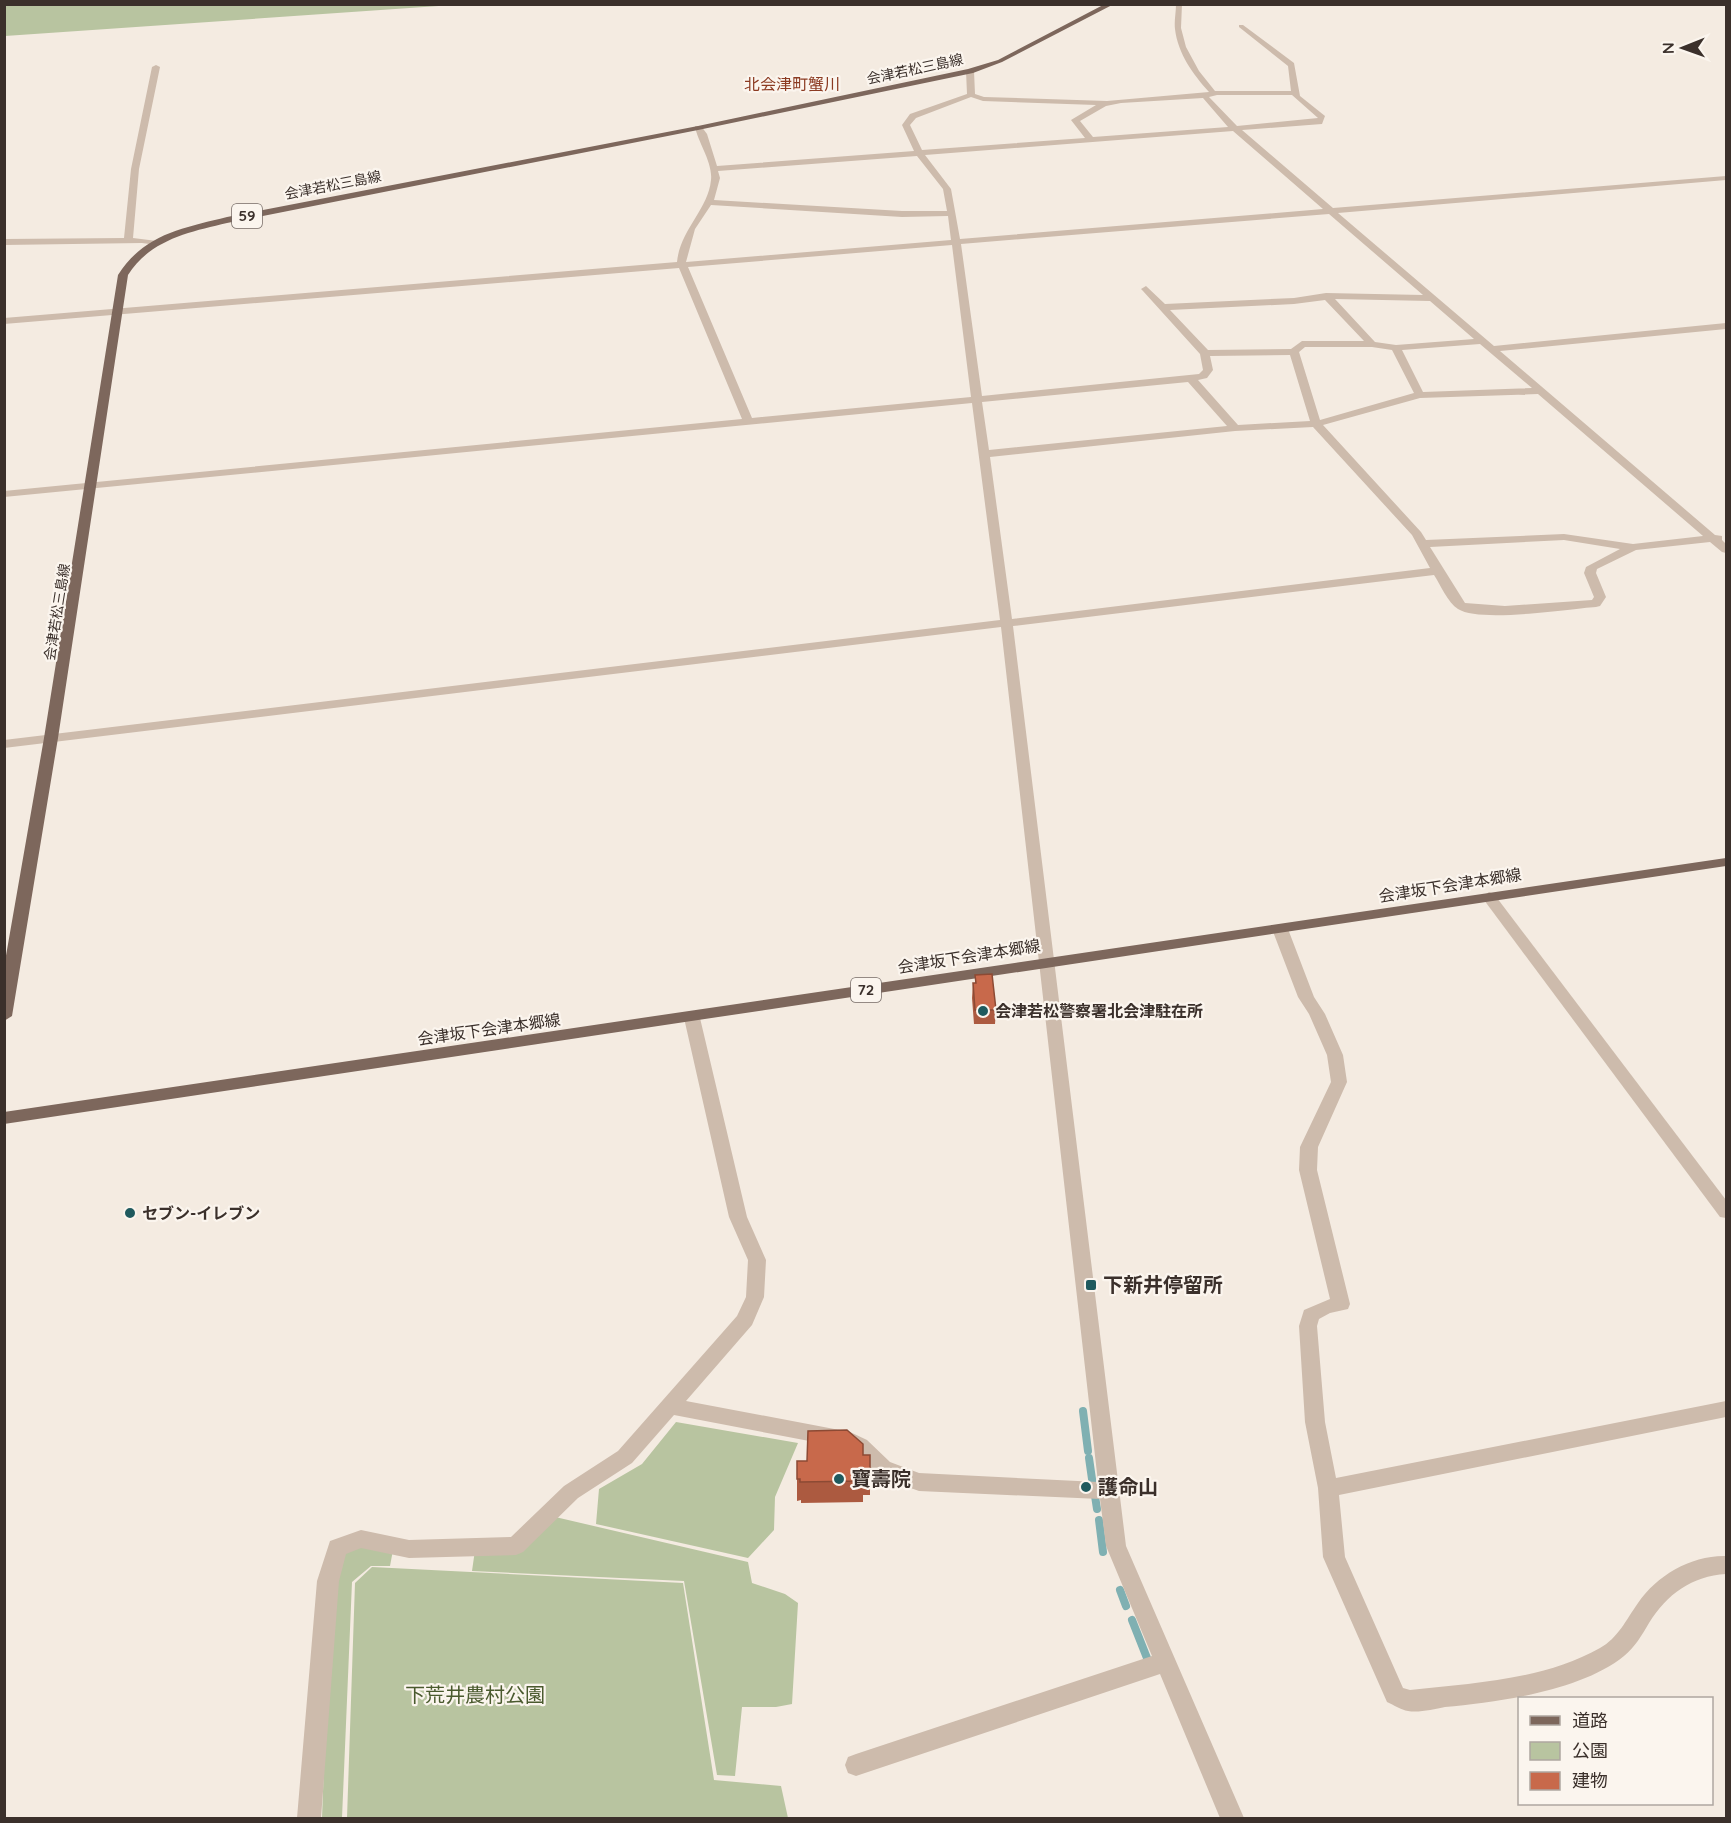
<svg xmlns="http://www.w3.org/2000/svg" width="1731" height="1823" font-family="Quicksand,'Noto Sans JP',sans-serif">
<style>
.green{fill:#b8c4a0}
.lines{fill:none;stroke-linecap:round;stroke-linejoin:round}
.stream{stroke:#7fb0b2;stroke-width:8}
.minor{fill:#cdbbac;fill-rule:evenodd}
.major{fill:#7d675c;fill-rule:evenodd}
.wall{fill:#ac5a40}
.building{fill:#c8694b;stroke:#8c4a34;stroke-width:1.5}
.poi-dot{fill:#1f5a5e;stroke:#fbf5ee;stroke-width:2}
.labels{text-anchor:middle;stroke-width:4.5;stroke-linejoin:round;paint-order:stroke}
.far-street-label{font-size:14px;fill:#3b302b;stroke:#fbf5ee}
.shield{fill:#fbf5ee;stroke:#756b66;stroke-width:1.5}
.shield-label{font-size:15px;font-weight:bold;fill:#3b302b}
.far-quarter-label{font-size:16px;fill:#8c3b22;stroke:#fbf5ee}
.street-label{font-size:16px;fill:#3b302b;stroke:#fbf5ee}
.poi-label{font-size:16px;font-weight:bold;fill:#3b302b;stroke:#fbf5ee;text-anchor:start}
.near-poi-label{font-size:20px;font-weight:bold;fill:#3b302b;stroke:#fbf5ee;text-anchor:start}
.near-park-label{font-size:20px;fill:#4a5a2e;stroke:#fbf5ee}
</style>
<rect width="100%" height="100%" fill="#f4ebe1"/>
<g class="green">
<polygon points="5,4 453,4 453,5 5,36"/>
<polygon points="676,1422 798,1443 775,1497 774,1530 748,1558 596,1524 599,1489 642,1464"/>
<polygon points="551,1516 748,1562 752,1583 785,1594 798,1603 792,1704 776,1707 742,1707 735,1776 717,1775 684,1581 472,1571 475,1550 515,1551"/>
<polygon points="359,1543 393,1550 390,1566 371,1566 352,1582 342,1818 322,1818 331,1580 340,1550"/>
<polygon points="372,1567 683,1583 714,1780 781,1786 788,1818 347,1818 355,1583"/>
</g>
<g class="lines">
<g class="stream">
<polyline points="1083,1411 1088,1451"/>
<polyline points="1089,1458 1093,1486"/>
<polyline points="1095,1496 1097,1509"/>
<polyline points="1099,1520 1103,1552"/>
<polyline points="1120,1590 1126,1606"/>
<polyline points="1132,1620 1147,1658"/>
</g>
<g class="minor">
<path d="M1176 4H1182L1181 28 1186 47 1199 71 1215 91H1291L1288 66 1239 27V25H1243L1294 63 1300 96 1325 116 1322 124 1242 130 1333 208 1726 176V180L1338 213 1494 346 1726 323V329L1500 351 1715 535 1722 536V540L1726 544V553L1722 552 1710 542 1636 550 1597 569 1596 573 1606 597 1600 606 1596 607C1567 609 1480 623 1458 609 1448 603 1440 584 1434 575L1013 626 1126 1546 1244 1818H1220L1160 1674 856 1776 848 1773 845 1765 848 1757 856 1754 1152 1656 1106 1546 1100 1499 919 1491 880 1477 846 1448 674 1415 632 1463 578 1498 523 1552 516 1555 409 1558 361 1548 346 1554 339 1581 321 1818H297L317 1581 330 1541 361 1530 409 1540 511 1537 564 1486 618 1451 737 1316 746 1297 748 1260 729 1217 684 1018 686 1014H698L700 1018 747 1217 766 1260 764 1297 752 1325 686 1401 850 1432 867 1440 890 1462 919 1473 1098 1482 1001 627 4 748V740L1000 620 972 403 4 497V491L742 419 679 268 4 324V318L677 262C680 230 708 210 711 180 713 162 697 141 695 126H701L707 134 717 166 914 151 902 125 910 114 967 94 966 71 970 69 974 71 975 94 984 97 1107 101 1209 92C1193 74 1178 54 1175 29 1174 21 1176 13 1176 4ZM1217 95H1292L1318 118 1237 126 1209 97ZM971 97 983 101 1096 105 1071 120 1085 138 922 150 910 125 916 118ZM1203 98 1228 127 1093 137 1080 121 1106 106 1121 103ZM1233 131 1323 209 960 239 951 189 925 155ZM917 156 943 189 947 211H902L714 200 720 178 718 171ZM711 205 902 217 948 216 951 240 686 262 695 229ZM1329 214 1423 295 1326 293 1294 298 1165 304 1146 286 1141 289 1143 291 1200 354 1203 370 1199 374 982 396 961 244ZM952 245 971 397 752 418 688 267ZM1335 299 1430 301 1474 339 1396 345 1375 342ZM1325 300 1364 341H1302L1291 349 1208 350 1170 310 1294 304ZM1480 344 1532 388 1423 392 1402 350ZM1305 347H1372L1392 350 1414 393 1320 420 1299 352ZM1290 355 1310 421 1238 425 1198 380 1207 378 1213 370 1210 356ZM1188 382 1227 426 989 450 982 402ZM1538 394 1703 536 1633 544 1564 534 1426 540 1421 532 1323 425 1420 398ZM1313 427 1412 535 1430 568 1012 619 990 457 1235 431ZM1564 540 1620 549 1586 567 1584 573 1594 597 1592 600 1505 606 1465 603 1430 547Z"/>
<polygon points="156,65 160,67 139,169 133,238 157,241 157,245 142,243 4,245 4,239 124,238 131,169 152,67"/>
<polygon points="1489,892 1494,894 1726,1200 1726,1218 1720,1217 1484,900 1482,897"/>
<path d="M1280 924 1288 929 1314 997 1325 1014 1343 1055 1347 1082 1318 1147 1317 1170 1350 1304 1348 1309 1330 1313 1319 1319 1317 1326 1325 1422 1336 1478 1726 1401V1417L1339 1495 1345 1557 1403 1688 1410 1690C1474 1683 1543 1680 1600 1648 1618 1638 1626 1620 1638 1603 1657 1575 1692 1555 1726 1556V1574C1692 1576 1667 1594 1649 1623 1642 1635 1635 1647 1624 1656 1581 1691 1498 1702 1445 1707 1434 1709 1419 1713 1408 1711 1401 1710 1394 1705 1387 1702L1323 1557 1318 1488 1305 1422 1299 1326 1304 1310 1330 1299 1299 1170 1300 1147 1331 1082 1327 1055 1309 1014 1298 997 1272 929Z"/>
</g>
<g class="major">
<path d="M1105 4H1114L1002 62 973 73 698 130 227 223C189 232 150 240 128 275L58 738 12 1016 4 1021V967L44 738 118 275C144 234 183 228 227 217L698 126 968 69 998 60Z"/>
<polygon points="1726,858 1726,866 4,1124 4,1112"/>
</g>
</g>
<g class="wall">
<polygon points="975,975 996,1010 995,1024 974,1024 972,998 973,983 975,983"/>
<polygon points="863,1455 870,1473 870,1495 863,1495 863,1502 801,1503 801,1500 797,1501 797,1479 807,1461"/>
</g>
<g class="building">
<polygon points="992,974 996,1010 975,1010 973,983 976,983 975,975"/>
<polygon points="847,1430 863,1444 863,1455 870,1455 870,1473 863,1473 863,1481 800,1482 800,1479 797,1479 797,1461 807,1461 808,1431"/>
</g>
<g class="poi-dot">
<circle cx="983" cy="1011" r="6"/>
<circle cx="130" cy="1213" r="6"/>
<rect x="1085" y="1279" width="12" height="12" rx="3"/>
<circle cx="839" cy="1479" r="6"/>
<circle cx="1086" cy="1487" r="6"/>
</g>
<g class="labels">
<g class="far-street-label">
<text transform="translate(915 69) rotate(-12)" y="5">会津若松三島線</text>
<text transform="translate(333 185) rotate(-11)" y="5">会津若松三島線</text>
<text transform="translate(57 612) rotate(-81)" y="5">会津若松三島線</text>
</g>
<g class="shield">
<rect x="232" y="204" width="30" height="24" rx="4.5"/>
<rect x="851" y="978" width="30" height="24" rx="4.5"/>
</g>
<g class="shield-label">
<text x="247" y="221">59</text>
<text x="866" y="995">72</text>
</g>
<g class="far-quarter-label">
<text x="792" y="90">北会津町蟹川</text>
</g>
<g class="street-label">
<text transform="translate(1450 885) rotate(-9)" y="6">会津坂下会津本郷線</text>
<text transform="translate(969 956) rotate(-9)" y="6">会津坂下会津本郷線</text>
<text transform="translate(489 1029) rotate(-8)" y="6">会津坂下会津本郷線</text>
</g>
<g class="poi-label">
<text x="995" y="1017">会津若松警察署北会津駐在所</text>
<text x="142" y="1219">セブン-イレブン</text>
</g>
<g class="near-poi-label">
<text x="1103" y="1292">下新井停留所</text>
<text x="851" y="1486">寶壽院</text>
<text x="1098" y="1494">護命山</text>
</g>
<g class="near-park-label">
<text x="475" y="1702">下荒井農村公園</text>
</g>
</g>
<rect width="1731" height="1823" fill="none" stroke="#3b302b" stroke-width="12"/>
<rect x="1518" y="1697" width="195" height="108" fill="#fbf5ee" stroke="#aea6a0" stroke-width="1.5"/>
<rect x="1530" y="1716" width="30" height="9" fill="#7d675c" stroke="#aea6a0" stroke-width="1.5"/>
<text x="1572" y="1727" font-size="18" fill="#3b302b">道路</text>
<rect x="1530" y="1742" width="30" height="18" fill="#b8c4a0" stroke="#aea6a0" stroke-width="1.5"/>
<text x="1572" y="1757" font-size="18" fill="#3b302b">公園</text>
<rect x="1530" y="1772" width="30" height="18" fill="#c8694b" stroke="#aea6a0" stroke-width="1.5"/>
<text x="1572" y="1787" font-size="18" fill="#3b302b">建物</text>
<g transform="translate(1683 48) rotate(269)" stroke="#fbf5ee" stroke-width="4.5" paint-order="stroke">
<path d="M0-4.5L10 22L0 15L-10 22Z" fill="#3b302b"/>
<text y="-9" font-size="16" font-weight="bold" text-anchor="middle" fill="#3b302b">N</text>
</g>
</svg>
